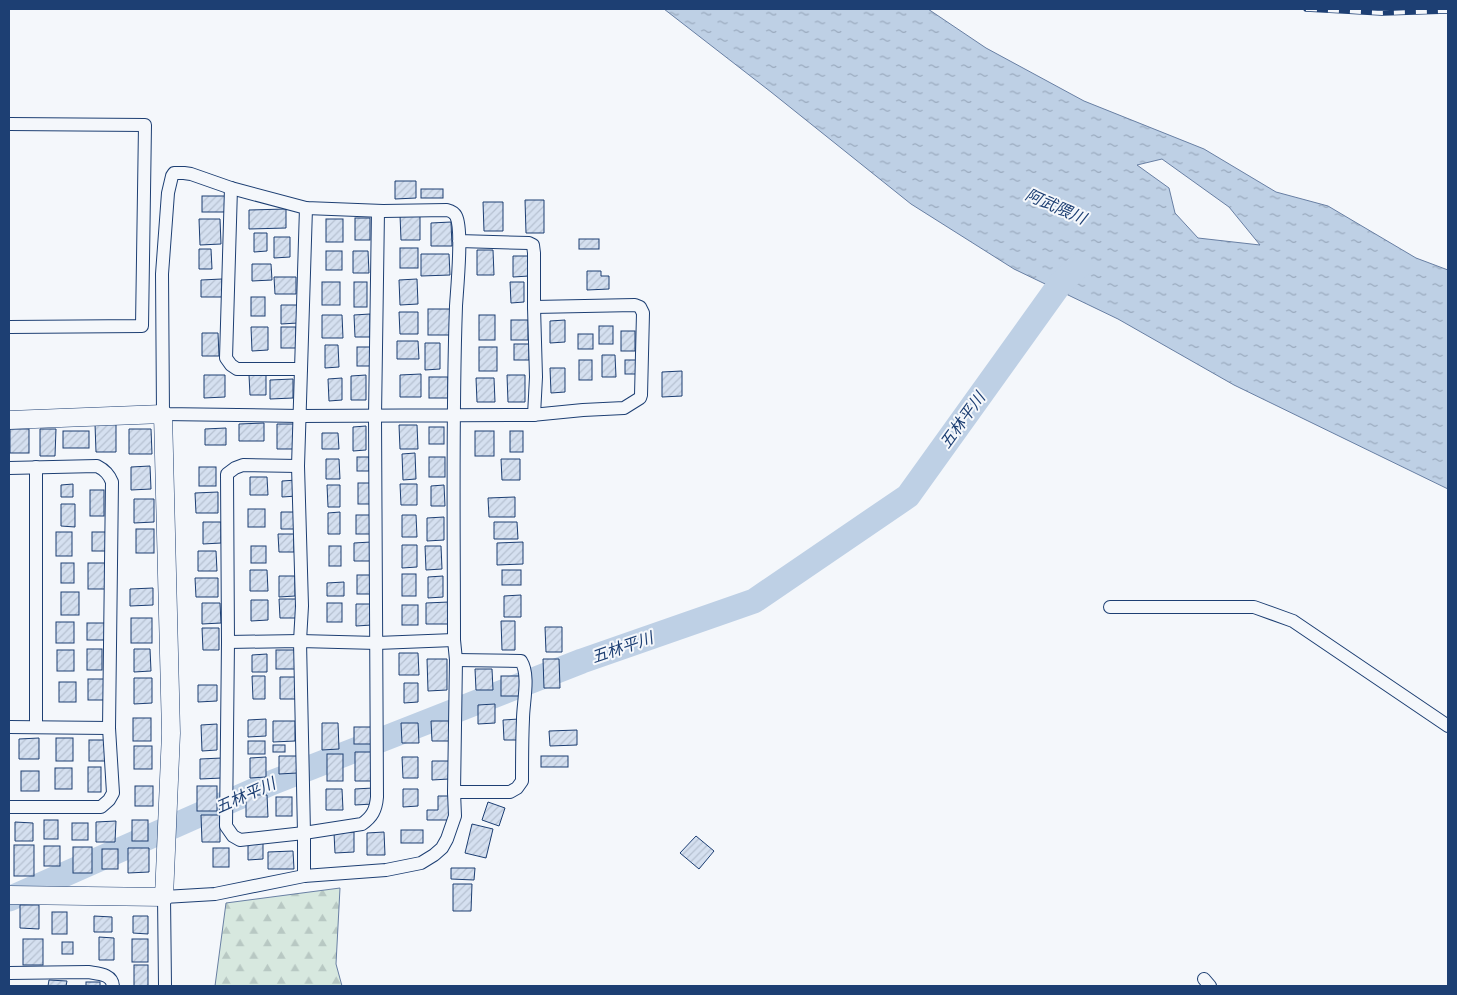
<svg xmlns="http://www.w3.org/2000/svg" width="1457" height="995" font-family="'Varela Round','Noto Sans JP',sans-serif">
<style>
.forest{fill:url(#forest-firs);stroke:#687fa3}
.water{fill:url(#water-ripples);stroke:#687fa3;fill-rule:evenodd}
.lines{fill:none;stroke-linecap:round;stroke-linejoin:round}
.river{stroke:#bed0e5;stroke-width:25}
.building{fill:url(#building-hatch);stroke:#1d3f73}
.street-casing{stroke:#1d3f73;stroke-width:14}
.secondary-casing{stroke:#1d3f73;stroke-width:19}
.street{stroke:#f4f7fb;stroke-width:12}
.secondary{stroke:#f4f7fb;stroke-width:18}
.rail-casing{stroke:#1d3f73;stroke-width:5.5}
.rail{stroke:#f4f7fb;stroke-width:4;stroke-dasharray:11;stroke-linecap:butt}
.labels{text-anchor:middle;stroke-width:4;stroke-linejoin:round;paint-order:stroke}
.water-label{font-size:16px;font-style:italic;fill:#1d3f73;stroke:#f4f7fb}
</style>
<defs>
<pattern id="forest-firs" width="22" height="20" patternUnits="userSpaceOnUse" patternTransform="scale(1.25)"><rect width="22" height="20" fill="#d7e8df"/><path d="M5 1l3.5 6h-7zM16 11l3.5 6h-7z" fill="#b8c8c3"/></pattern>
<pattern id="water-ripples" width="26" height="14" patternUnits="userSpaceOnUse" patternTransform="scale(1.25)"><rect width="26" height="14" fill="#bed0e5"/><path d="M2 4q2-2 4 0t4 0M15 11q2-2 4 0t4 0" fill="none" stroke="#9aaabe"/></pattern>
<pattern id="building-hatch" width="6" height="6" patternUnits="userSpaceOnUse" patternTransform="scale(1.25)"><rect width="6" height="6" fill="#d5e0f0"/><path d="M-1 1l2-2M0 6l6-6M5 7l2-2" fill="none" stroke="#b6c1d1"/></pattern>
</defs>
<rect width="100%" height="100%" fill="#f4f7fb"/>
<polygon class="forest" points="340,888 336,964 342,986 215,986 226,903"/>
<path class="water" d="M664 9H928L986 48 1084 101 1204 149 1276 192 1328 206 1416 258 1448 270V489L1234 385 1118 319 1014 269 911 204 771 92ZM1162 159 1229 207 1260 245 1198 238 1175 213 1169 188 1137 165Z"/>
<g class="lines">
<polyline class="river" points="9,899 271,783 582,661 754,601 908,496 1060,284 1080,265"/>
</g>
<g class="building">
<polygon points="395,181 416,181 416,198 395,199"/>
<rect x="421" y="189" width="22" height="9"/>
<rect x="202" y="196" width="23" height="16"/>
<polygon points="525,200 544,200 544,233 526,233"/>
<polygon points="483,202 503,202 503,231 484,231"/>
<polygon points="286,209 286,228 249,229 249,210"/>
<polygon points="400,215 420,215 420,240 401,240"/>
<rect x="355" y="218" width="15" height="22"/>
<polygon points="199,219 220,219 221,244 200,245"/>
<rect x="326" y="219" width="17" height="23"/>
<polygon points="451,222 452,246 431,246 431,223"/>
<polygon points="254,233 267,233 267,251 254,252"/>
<polygon points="274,237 290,237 290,257 274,258"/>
<rect x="579" y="239" width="20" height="10"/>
<rect x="400" y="248" width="18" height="20"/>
<polygon points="199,249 211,249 212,269 199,269"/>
<polygon points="477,250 493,250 494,275 477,275"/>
<rect x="326" y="251" width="16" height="19"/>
<polygon points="353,251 368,251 369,273 353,273"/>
<polygon points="421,254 449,254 450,275 421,276"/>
<polygon points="513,256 529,256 529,276 513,277"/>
<polygon points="252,264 271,264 272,280 252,281"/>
<polygon points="587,271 601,271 601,276 609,276 609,289 587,290"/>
<polygon points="274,277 296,277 296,294 275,294"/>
<polygon points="222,279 222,297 201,297 201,280"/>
<polygon points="417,279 418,304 400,305 399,280"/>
<rect x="322" y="282" width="18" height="23"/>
<rect x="354" y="282" width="13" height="25"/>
<polygon points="510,282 524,282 524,302 511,303"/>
<rect x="251" y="297" width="14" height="19"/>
<polygon points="281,305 298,305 298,323 281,324"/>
<rect x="428" y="309" width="23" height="26"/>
<polygon points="399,312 418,312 418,334 400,334"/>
<polygon points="370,314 370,337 355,337 354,315"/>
<polygon points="322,315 342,315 343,338 322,338"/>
<rect x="479" y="315" width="16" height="25"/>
<rect x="511" y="320" width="17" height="20"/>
<polygon points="565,320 565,342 550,343 550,321"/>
<rect x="599" y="326" width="14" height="18"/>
<polygon points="251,327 268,327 268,350 252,351"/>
<rect x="281" y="327" width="15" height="21"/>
<rect x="621" y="331" width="14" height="20"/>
<polygon points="202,333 218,333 219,356 202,356"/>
<rect x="578" y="334" width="15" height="15"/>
<polygon points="397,341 418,341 419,359 397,359"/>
<polygon points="425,343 440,343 440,369 425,370"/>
<rect x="514" y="344" width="15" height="16"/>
<polygon points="325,345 338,345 339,367 325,368"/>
<rect x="357" y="347" width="14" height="19"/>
<rect x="479" y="347" width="18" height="24"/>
<polygon points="602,355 615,355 616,377 602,377"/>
<rect x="579" y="360" width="13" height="20"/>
<rect x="625" y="360" width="13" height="14"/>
<polygon points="550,368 565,368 565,392 551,393"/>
<polygon points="682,371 682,396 662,397 662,372"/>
<polygon points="421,374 421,397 400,397 400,375"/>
<polygon points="204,375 225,375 225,397 204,398"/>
<polygon points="249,375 266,375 266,395 250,395"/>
<polygon points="366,375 366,400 351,400 351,376"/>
<polygon points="507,375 525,375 525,402 508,402"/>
<rect x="429" y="377" width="19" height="21"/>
<polygon points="342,378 342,400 329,401 328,379"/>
<polygon points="476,378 494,378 495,402 477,402"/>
<polygon points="293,379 293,398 270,399 270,380"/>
<polygon points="264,423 264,441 239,441 239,424"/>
<polygon points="95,424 116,424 116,452 96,452"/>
<polygon points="277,424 294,424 295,449 277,449"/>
<polygon points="399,425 417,425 418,449 400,449"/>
<polygon points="366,426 366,450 353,451 353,427"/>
<rect x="429" y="427" width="15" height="17"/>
<polygon points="226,428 226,445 205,445 205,429"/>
<rect x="10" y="429" width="19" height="24"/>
<polygon points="40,429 56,429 55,456 40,456"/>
<polygon points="129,429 151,429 152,454 129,454"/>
<rect x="63" y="431" width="26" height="17"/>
<rect x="475" y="431" width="19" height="25"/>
<rect x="510" y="431" width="13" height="21"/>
<polygon points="322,433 338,433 339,449 322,449"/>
<polygon points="415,453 416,479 403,480 402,454"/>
<rect x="357" y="457" width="12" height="14"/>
<rect x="429" y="457" width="16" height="20"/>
<polygon points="326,459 339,459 340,479 326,479"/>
<polygon points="501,459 520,459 520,480 502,480"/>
<polygon points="150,466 151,489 131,490 131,467"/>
<rect x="199" y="467" width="17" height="19"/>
<polygon points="250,477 267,477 268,495 250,495"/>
<polygon points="297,480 297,496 282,497 282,481"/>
<rect x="358" y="483" width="13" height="21"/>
<polygon points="73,484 73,497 61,497 61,485"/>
<polygon points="400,484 417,484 417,505 401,505"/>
<polygon points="327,485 340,485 340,507 328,507"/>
<polygon points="444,485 445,506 431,506 431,486"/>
<rect x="90" y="490" width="14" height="26"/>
<polygon points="218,492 218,513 196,513 195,493"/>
<polygon points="515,497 515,517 489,517 488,498"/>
<polygon points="134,499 154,499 154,522 134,523"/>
<polygon points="61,504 75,504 75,527 61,526"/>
<rect x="248" y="509" width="17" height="18"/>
<polygon points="281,512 295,512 296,529 281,529"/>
<polygon points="340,512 340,534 328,534 328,513"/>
<rect x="356" y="515" width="15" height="19"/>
<polygon points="402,515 416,515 417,537 402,537"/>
<polygon points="444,517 444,540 427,541 427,518"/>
<polygon points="203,522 221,522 221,543 203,544"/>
<polygon points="494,522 517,522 518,539 494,539"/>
<rect x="136" y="529" width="18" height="24"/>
<rect x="56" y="532" width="16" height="24"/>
<rect x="92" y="532" width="14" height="19"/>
<polygon points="278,534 294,534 294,552 279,552"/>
<polygon points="371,542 371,561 354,561 354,543"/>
<polygon points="523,542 523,564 497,565 497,543"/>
<polygon points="402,545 417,545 417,567 402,568"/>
<rect x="251" y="546" width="15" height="17"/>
<rect x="329" y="546" width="12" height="20"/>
<polygon points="425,546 441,546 442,569 426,570"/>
<polygon points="198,551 216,551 217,571 198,571"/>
<rect x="61" y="563" width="13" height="20"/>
<rect x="88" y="563" width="19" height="26"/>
<polygon points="250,570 267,570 268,591 250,591"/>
<rect x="502" y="570" width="19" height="15"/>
<rect x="402" y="574" width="14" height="22"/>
<rect x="357" y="575" width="13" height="19"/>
<polygon points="279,576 295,576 295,596 279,597"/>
<polygon points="443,576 443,597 428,598 428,577"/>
<polygon points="195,578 218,578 218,597 196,597"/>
<polygon points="344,582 344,596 327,596 327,583"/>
<polygon points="153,588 153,605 130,606 130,589"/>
<rect x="61" y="592" width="18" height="23"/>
<polygon points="521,595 521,617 504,617 504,596"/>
<polygon points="279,599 298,599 298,618 280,618"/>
<polygon points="251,600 268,600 268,620 251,621"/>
<polygon points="449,602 449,624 426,624 426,603"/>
<polygon points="202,603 220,603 221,623 202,624"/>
<rect x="327" y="603" width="15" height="19"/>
<polygon points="356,604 372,604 372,625 356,626"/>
<rect x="402" y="605" width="16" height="20"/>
<rect x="131" y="618" width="21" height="25"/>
<polygon points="501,621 515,621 515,650 502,650"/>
<rect x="56" y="622" width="18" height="21"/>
<rect x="87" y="623" width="18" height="17"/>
<polygon points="545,627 562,627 562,652 546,652"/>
<polygon points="202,628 219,628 219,650 203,650"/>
<rect x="87" y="649" width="15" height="21"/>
<polygon points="134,649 150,649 151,671 134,672"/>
<rect x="57" y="650" width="17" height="21"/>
<rect x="276" y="650" width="19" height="19"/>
<polygon points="399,653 418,653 419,675 399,675"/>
<polygon points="267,654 267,672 252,672 252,655"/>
<polygon points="427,659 447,659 447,690 428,691"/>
<polygon points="543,659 559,659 560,688 544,688"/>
<polygon points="475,669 492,669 493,690 476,690"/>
<polygon points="252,676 265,676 265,699 253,699"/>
<rect x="501" y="676" width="19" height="20"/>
<polygon points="280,677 297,677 298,699 280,699"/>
<polygon points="134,678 152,678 152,703 134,704"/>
<rect x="88" y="679" width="17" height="21"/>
<rect x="59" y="682" width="17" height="20"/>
<polygon points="404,683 418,683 418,702 404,703"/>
<polygon points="198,685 217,685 217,701 198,702"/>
<polygon points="495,704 495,723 478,724 478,705"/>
<rect x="133" y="718" width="18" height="23"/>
<polygon points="266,719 266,736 248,737 248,720"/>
<polygon points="519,719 520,740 504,740 503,720"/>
<polygon points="273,721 295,721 295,741 273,742"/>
<polygon points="431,721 449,721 449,741 432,741"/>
<polygon points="322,723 338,723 339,749 322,750"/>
<polygon points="401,723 418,723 419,743 402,743"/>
<polygon points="217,724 217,750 202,751 201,725"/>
<rect x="354" y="727" width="17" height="17"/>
<polygon points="577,730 577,745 550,746 549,731"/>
<polygon points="39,738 39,759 19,759 19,739"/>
<rect x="56" y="738" width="17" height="23"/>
<rect x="89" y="740" width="16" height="21"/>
<rect x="248" y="741" width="17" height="13"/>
<rect x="273" y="745" width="12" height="7"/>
<rect x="134" y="746" width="18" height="23"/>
<polygon points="355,752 373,752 374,781 355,781"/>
<rect x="327" y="754" width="16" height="27"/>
<polygon points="279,756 297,756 297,773 279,774"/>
<rect x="541" y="756" width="27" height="11"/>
<polygon points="266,757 266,777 250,778 250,758"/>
<polygon points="402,757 418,757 418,778 403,778"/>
<polygon points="222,758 222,778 200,779 200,759"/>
<polygon points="432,761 449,761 449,779 432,780"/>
<rect x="88" y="767" width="13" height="25"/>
<rect x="55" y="768" width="17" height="21"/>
<rect x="21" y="771" width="18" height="20"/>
<rect x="135" y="786" width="18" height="20"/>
<rect x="197" y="786" width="20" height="25"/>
<polygon points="373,788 373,804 355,805 355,789"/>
<polygon points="326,789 342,789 343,810 326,810"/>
<polygon points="403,789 418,789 418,806 403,807"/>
<polygon points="246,795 267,795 268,817 246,817"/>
<polygon points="438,796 449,796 449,820 427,820 427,810 438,810"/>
<rect x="276" y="797" width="16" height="19"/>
<polygon points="488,802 505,808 499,826 482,820"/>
<polygon points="201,815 220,815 220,842 202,842"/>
<rect x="44" y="820" width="14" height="19"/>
<rect x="132" y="820" width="16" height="21"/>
<polygon points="116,821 115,842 96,842 96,822"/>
<polygon points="15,822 33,823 33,841 15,841"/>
<rect x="72" y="823" width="16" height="17"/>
<polygon points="472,824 493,829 486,858 465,853"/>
<rect x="401" y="830" width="22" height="13"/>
<polygon points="354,832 354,852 335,853 334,833"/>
<polygon points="384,832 385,855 367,855 367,833"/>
<polygon points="696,836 714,851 699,869 680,853"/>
<polygon points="248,840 263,840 263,859 248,860"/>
<rect x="14" y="845" width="20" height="31"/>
<rect x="44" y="846" width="16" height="20"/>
<rect x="73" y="847" width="19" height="26"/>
<polygon points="128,848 149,848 149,872 128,873"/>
<rect x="213" y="848" width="16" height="19"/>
<rect x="102" y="849" width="16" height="20"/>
<polygon points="293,851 294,869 268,869 268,852"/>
<polygon points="451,868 475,868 474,880 451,879"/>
<polygon points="453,884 472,884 471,911 453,911"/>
<polygon points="20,905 39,905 39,929 20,928"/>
<rect x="52" y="912" width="15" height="22"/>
<polygon points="94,916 112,917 112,932 94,932"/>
<polygon points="133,916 148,916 148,934 133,933"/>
<polygon points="99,937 114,938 114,960 99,960"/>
<rect x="23" y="939" width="20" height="26"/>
<rect x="132" y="939" width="16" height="23"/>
<rect x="62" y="942" width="11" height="12"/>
<rect x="134" y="965" width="14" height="21"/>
<polygon points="49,980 67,981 66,986 48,986"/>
<rect x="86" y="982" width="14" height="4"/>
</g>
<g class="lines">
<defs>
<g id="street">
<polyline points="9,124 145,125 142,326 9,327"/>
<polyline points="231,188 226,358 231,365 237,369 301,369"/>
<polyline points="534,415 536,377 534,307"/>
<path d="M298 466 243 465 235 468 227 474 228 642 226 826 233 836 240 840 304 833 362 824C372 817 376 810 377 797L375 416 378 211"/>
<path d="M9 468 97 466C105 470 109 474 112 482L109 728 113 793 109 800 101 807H9"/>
<polyline points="1110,607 1254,607 1293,621 1448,726"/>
<polyline points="228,642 300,641 377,643 454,640"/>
<polyline points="9,727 109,728"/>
<polyline points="36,727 36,467"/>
<path d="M454 792H510L517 788 522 781C522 761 522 740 523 719 523 703 530 675 521 661L456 660"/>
<polyline points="304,876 304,833 300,641 302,606 298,466 306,208"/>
<path d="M9 973 88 972C99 974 112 974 113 986"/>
<polyline points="1204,979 1210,986"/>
<path d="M165 986 164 897 215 894 304 876 386 870 421 863 434 855 442 848 447 839 455 816 454 792 456 660 454 640C454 529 452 417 456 306 457 289 463 229 456 216 454 212 451 211 447 210L383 211 306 208 231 188 191 174 184 173H174L172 176 168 193 162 274 163 414 300 416 532 415 583 410 624 408 640 398 641 395 643 313 640 307 635 305 534 307V253L533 245 529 243 459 241"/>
</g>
<polyline id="secondary" points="9,420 163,414 171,733 164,897 9,895"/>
</defs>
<use href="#street" class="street-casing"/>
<use href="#secondary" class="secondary-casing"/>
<use href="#street" class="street"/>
<use href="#secondary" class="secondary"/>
<defs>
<polyline id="rail" points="1306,9 1382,13 1448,11"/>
</defs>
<use href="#rail" class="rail-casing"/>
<use href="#rail" class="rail"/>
</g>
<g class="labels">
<g class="water-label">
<text transform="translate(1056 206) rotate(24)" y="6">阿武隈川</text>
<text transform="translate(962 420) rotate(-54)" y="6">五林平川</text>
<text transform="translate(622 647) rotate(-19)" y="6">五林平川</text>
<text transform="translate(245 795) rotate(-24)" y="6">五林平川</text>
</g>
</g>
<rect width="1457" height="995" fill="none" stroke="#1d3f73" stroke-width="20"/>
</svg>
